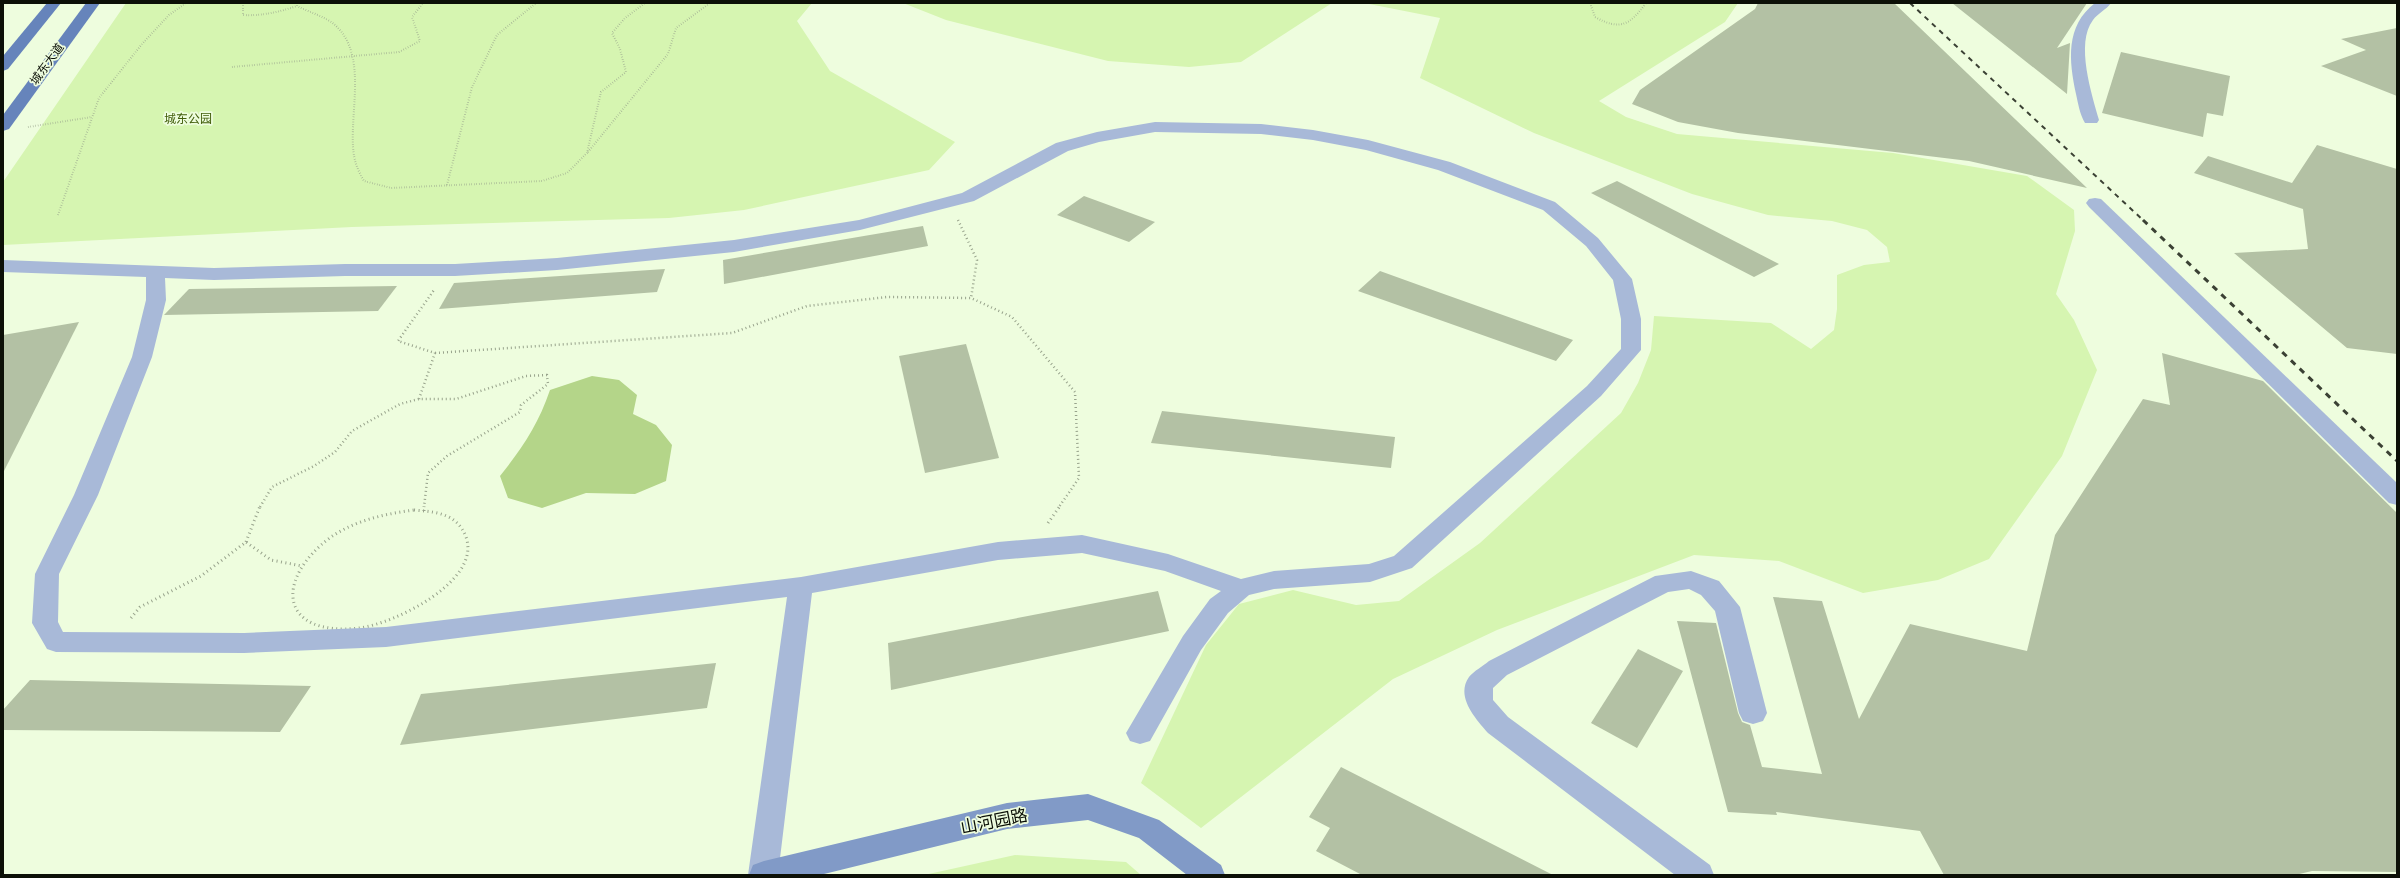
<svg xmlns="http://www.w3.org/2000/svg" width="2400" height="878" font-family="Montserrat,'Noto Sans SC',sans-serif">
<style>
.green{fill:#d6f5b1}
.water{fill:#b4d589}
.building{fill:#b3c1a4}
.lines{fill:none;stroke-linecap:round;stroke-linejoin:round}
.path-far2{stroke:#98a38c;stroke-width:2;stroke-dasharray:0.5 2;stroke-linecap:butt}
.path-far1{stroke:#98a38c;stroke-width:2.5;stroke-dasharray:1 3;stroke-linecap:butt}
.path{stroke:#98a38c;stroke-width:3;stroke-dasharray:1 3.5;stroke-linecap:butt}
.street{fill:#a8b9d8;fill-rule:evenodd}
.secondary{fill:#819ac7;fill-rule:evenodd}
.primary{fill:#6684bb;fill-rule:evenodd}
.rail-far1{stroke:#3b4134;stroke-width:2;stroke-dasharray:5 5;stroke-linecap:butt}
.rail{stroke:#3b4134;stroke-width:3;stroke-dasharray:6 6;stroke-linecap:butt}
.path-bridge{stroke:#98a38c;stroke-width:2;stroke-dasharray:0.5 2;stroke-linecap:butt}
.labels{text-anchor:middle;stroke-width:3.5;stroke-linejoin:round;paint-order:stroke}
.far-street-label{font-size:12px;fill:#0c1007;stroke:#eefdde}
.far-park-label{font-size:12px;fill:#415d0a;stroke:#eefdde}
.near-street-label{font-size:17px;fill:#0c1007;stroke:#eefdde}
</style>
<rect width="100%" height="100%" fill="#eefdde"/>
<g class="green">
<polygon points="126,3 812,3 797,21 830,71 955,142 929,170 744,210 669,218 352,227 3,245 3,182"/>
<polygon points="903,3 1332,3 1241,62 1189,67 1108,61 946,20"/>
<polygon points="1364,3 1738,3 1725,22 1599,101 1626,117 1677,134 1893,153 2027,176 2074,210 2075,231 2056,294 2074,320 2097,370 2062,456 1989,559 1938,580 1863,593 1779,561 1694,555 1497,630 1393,679 1201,828 1141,783 1206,645 1239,604 1293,590 1356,605 1399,601 1480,543 1621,413 1638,383 1651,350 1654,316 1771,323 1811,349 1834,330 1837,309 1837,275 1864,265 1890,262 1887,247 1867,230 1832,221 1768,215 1692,194 1534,133 1420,78 1440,18"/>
<polygon points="1015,855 1126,862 1141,875 924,875"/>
</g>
<path class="water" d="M592 376 619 380 637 395 633 414 656 425 672 445 666 481 635 494 586 493 542 508 508 498 500 476C523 447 538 425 550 390Z"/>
<g class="building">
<polygon points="1758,3 1894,3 2087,188 1969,161 1738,133 1678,122 1632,104 1640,90 1755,9"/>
<polygon points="1952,3 2087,3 2057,48 2070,43 2067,94"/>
<polygon points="2397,28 2397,96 2321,66 2366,50 2341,39"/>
<polygon points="2121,52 2230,76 2223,116 2207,113 2203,137 2102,113"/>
<polygon points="2317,145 2397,169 2397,354 2347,348 2234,253 2308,249 2303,209 2194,173 2208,156 2292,183"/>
<polygon points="1617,181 1668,207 1779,264 1754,277 1591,193"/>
<polygon points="1084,196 1155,222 1129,242 1057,215"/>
<polygon points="923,226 928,246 724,284 723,260"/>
<polygon points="665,269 657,292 439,309 454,283"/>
<polygon points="1380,271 1441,293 1573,340 1556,361 1358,291"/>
<polygon points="397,286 378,311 164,315 189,289"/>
<polygon points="79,322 3,473 3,335"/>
<polygon points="966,344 999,458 925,473 899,356"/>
<polygon points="2162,353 2263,381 2397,513 2397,872 2312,871 2295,875 1944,875 1920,831 1776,812 1777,815 1728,812 1677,621 1716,623 1738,713 1742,722 1750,725 1762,767 1822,774 1773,597 1822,601 1859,719 1910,624 2027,651 2055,535 2143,399 2170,405"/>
<polygon points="1162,411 1395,437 1391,468 1151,443"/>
<polygon points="1158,591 1169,631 891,690 888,643"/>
<polygon points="1638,649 1683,671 1637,748 1591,723"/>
<polygon points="716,663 707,708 400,745 421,694"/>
<polygon points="30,680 123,682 311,686 280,732 3,730 3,710"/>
<polygon points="1341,767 1553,875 1362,875 1316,851 1330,828 1309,817"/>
</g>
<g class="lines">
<g class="path-far2">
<path d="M243 3V15C262 16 279 12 297 6"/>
<path d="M297 3V6C309 12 326 17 335 25 372 58 344 126 356 164 358 170 361 176 364 181L391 188 542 181 567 173 587 153 601 92 626 72 620 49 612 33 625 18 645 3"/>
<path d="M1590 3 1595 17C1620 31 1630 25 1646 3"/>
<polyline points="399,52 420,41 412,17 423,3"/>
<polyline points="28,127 92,117"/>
<polyline points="588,152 668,54 676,28 710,3"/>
<polyline points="447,185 472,87 497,35 536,3"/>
<polyline points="58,215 99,98 142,44 169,15 186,3"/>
</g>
<g class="path-far1">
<polyline points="958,220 977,260 971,298"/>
<polyline points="435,353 732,333 807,306 887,297 971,298 1012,317 1075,392 1079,478 1059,507"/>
<polyline points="419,399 435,353 398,341 434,290"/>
<polyline points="260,507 272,487 314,466 335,452 352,431 400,404 419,399 456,399 526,376 547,375 548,384 521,405 520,412 447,456 428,473 424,507"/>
</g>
<g class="path">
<path d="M414 510C436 512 457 513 466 537 482 581 394 624 359 628 279 637 274 579 331 537 356 520 385 514 414 510Z"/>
<polyline points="424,511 424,506"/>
<polyline points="1048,523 1060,506"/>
<polyline points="246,542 260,506"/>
<polyline points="131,618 140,607 201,576 246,542 271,560 302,566"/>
</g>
<g class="street">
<path d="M2095 3H2111C2106 10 2098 13 2093 20 2075 43 2092 95 2099 120L2097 123H2085C2080 115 2078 103 2076 94 2069 61 2065 26 2095 3Z"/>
<path d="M1155 122 1261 124 1313 130 1368 140 1450 162 1555 202 1598 238 1632 279 1641 319V350L1601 396 1412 568 1370 582 1274 589 1249 595 1228 613 1201 650 1150 741 1140 744 1130 741 1126 733 1183 636 1210 599 1221 591 1165 571 1082 553 998 560 812 593 778 875H748L787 597 386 647 244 653 56 652 47 649 32 623 35 574 74 495 132 357 146 300V277L3 272V260L214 268 345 264H455L557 258 734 240 859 220 962 193 1056 143 1097 132ZM1155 132 1261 134 1313 140 1366 150 1438 170 1543 210 1586 246 1613 280 1621 319V349L1587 386 1394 556 1369 564 1274 571 1241 579 1168 554 1082 535 998 542 801 577 386 627 244 633 63 632 58 622 59 574 98 495 152 357 166 300 165 278 214 280 345 276H455L557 270 734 252 860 230 974 201 1068 151 1099 142Z"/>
<polygon points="2095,198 2101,199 2397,483 2397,505 2389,503 2089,207 2086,203 2089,199"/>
<path d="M1691 571 1719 581 1740 607 1767 713 1763 721 1753 724 1743 721 1739 713 1715 611 1701 595 1689 589 1668 592 1507 675 1493 688V700L1508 717 1710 865 1714 875H1675L1488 733C1476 719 1455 697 1469 677 1474 671 1483 666 1489 661L1655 576Z"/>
</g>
<polygon class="secondary" points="1088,794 1159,820 1221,865 1225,875 1187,875 1139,838 1088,820 1007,829 820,875 749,875 753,865 764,861 1007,803"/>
<g class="primary">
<polygon points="47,3 61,3 8,69 3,71 3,56"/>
<polygon points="86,3 100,3 9,129 3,131 3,115"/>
</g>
<polyline class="rail-far1" points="1910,3 2144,221"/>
<polyline class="rail" points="2143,220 2397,461"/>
<polyline class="path-bridge" points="232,67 399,52"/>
</g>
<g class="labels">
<g class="far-street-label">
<text transform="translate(47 64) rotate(-54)" y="4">城东大道</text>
</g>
<g class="far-park-label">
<text x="188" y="123">城东公园</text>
</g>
<g class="near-street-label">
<text transform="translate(994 821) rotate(-11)" y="6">山河园路</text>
</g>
</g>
<rect width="2400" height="878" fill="none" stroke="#0c1007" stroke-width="8"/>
</svg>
